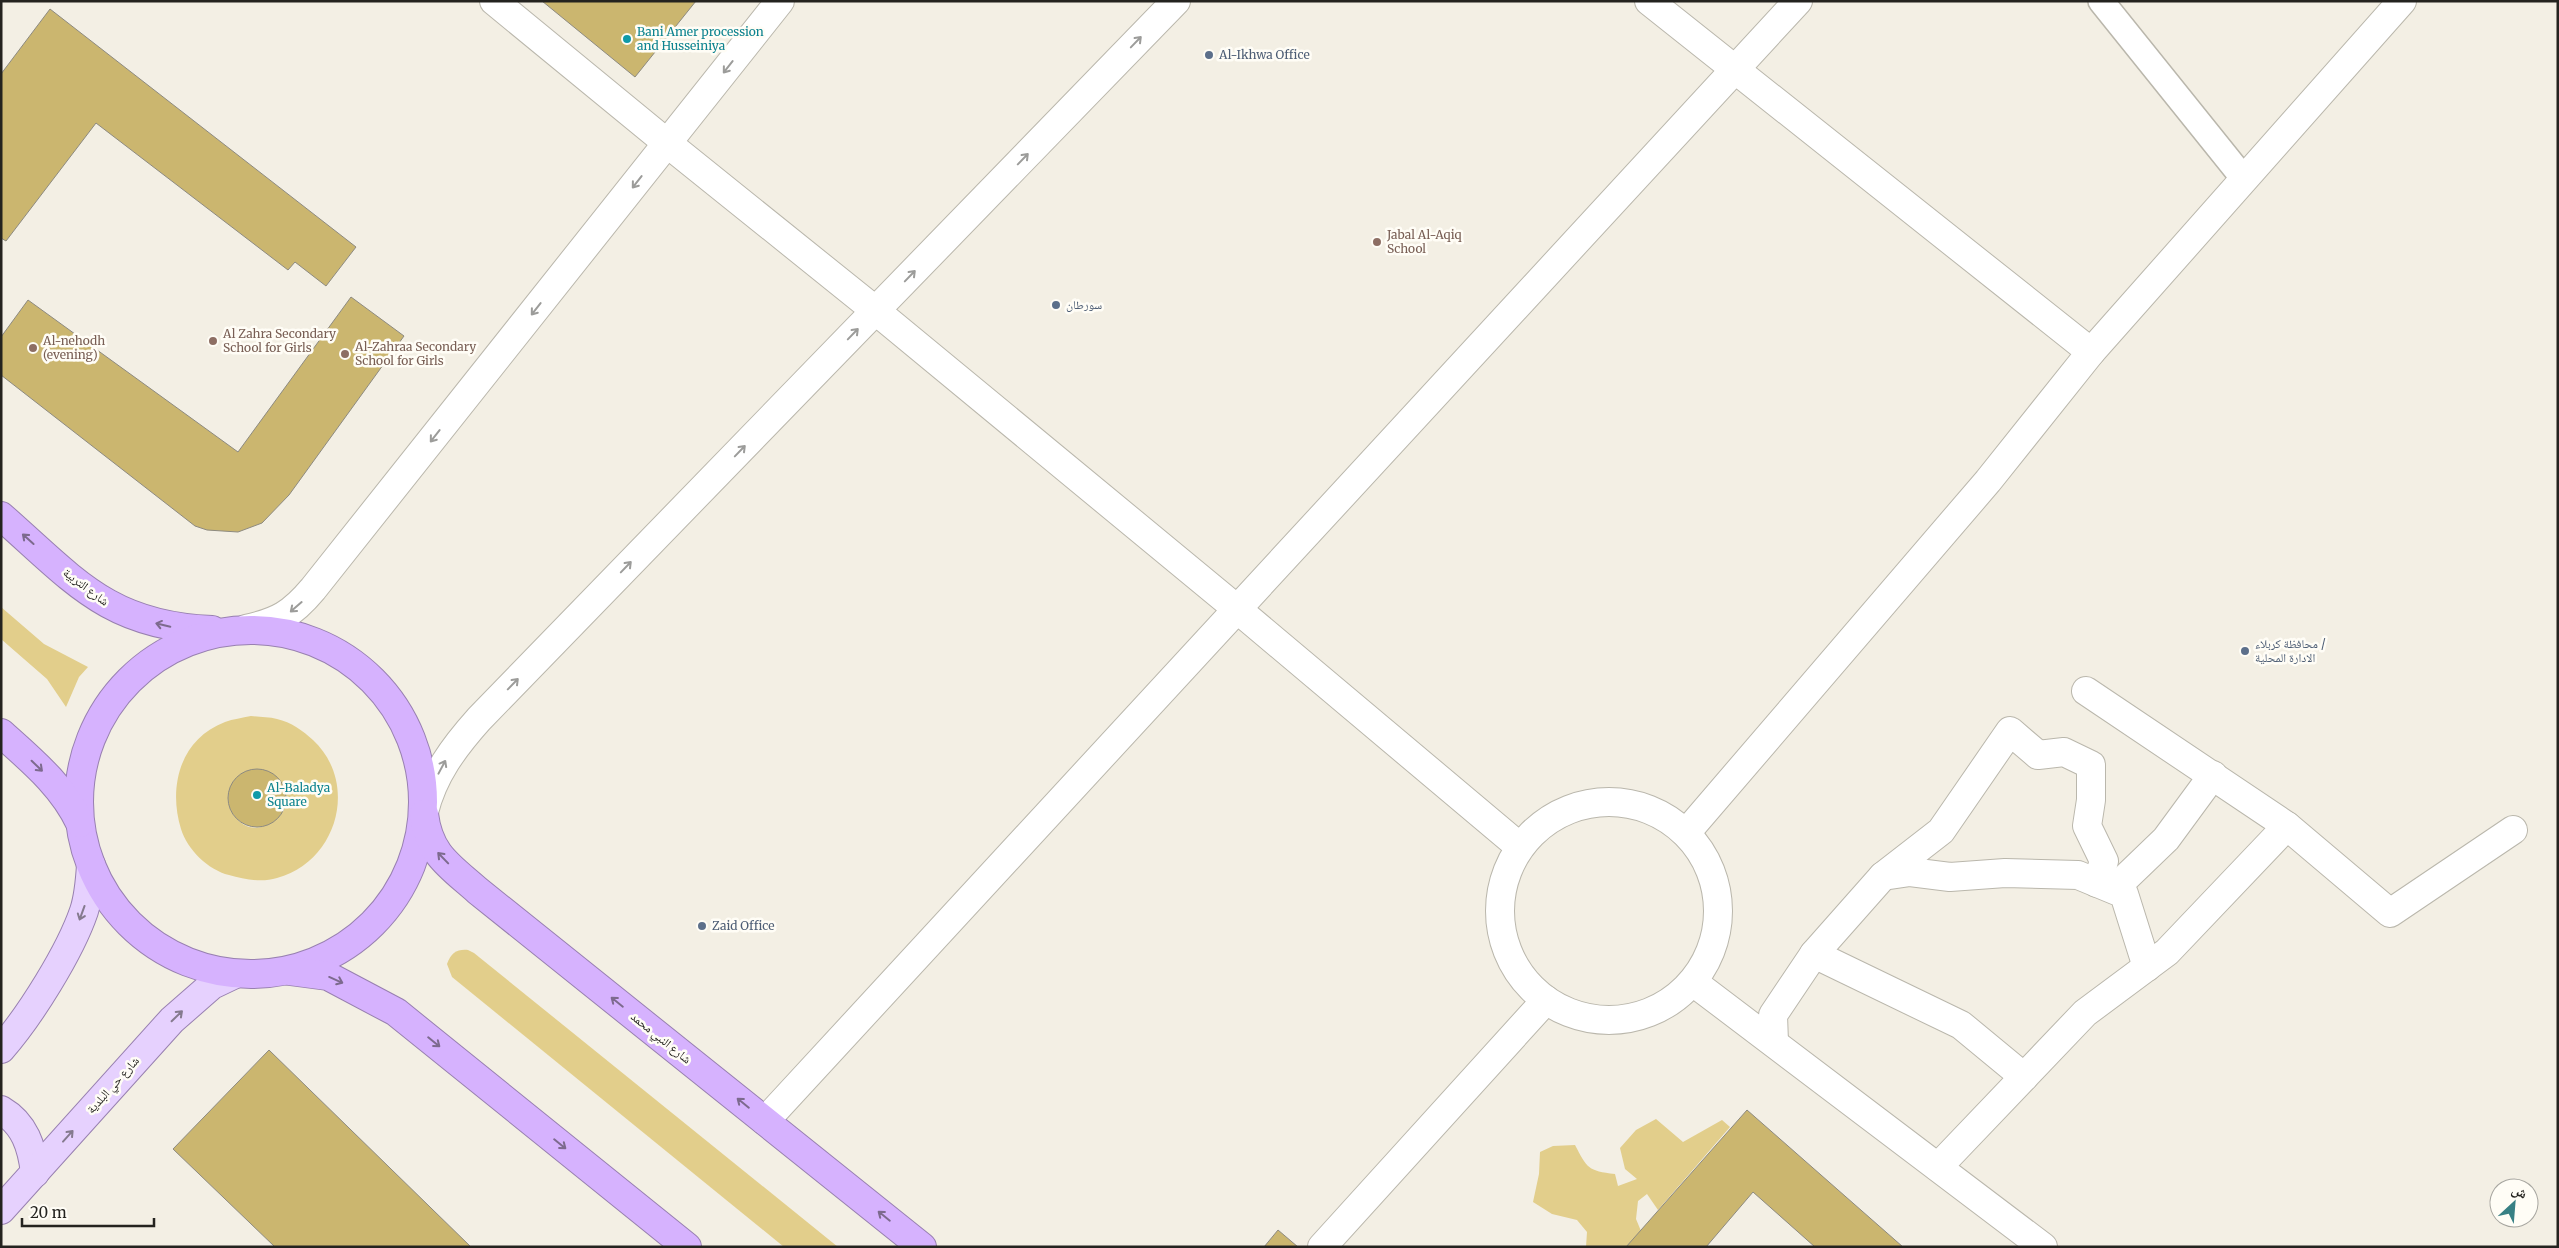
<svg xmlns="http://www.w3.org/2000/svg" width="2559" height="1248" font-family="Merriweather,'Noto Naskh Arabic',serif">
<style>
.green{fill:#e2ce8b;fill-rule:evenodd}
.building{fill:#cbb66f;stroke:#8d8a80}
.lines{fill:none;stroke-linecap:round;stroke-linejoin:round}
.lane-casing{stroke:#bab7ac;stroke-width:28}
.street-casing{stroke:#bab7ac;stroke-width:30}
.secondary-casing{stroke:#bab7ac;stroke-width:30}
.primary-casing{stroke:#9880b0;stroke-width:30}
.highway-casing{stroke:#9880b0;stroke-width:30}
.lane{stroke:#fff;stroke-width:25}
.street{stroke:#fff;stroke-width:28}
.secondary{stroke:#fff;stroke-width:28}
.primary{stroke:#e6d1fe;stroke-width:28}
.highway{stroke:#d6b2fe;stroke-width:28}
.oneway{stroke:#9c9c9a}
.oneway2{stroke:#7d6a8e}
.oneway3{stroke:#857a8e}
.culture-dot{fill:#0f9aa8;stroke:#fffdf6;stroke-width:2}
.service-dot{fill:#5c6f8a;stroke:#fffdf6;stroke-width:2}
.education-dot{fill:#8d6e63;stroke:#fffdf6;stroke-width:2}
.labels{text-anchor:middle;stroke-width:5;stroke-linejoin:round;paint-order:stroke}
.culture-label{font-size:12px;fill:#0d838f;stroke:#fffdf6;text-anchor:start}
.service-label{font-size:12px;fill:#4e5e75;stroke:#fffdf6;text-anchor:start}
.education-label{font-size:12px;fill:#785e54;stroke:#fffdf6;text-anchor:start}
.street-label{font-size:12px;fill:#24231f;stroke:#fffdf6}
</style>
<rect width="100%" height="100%" fill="#f3efe4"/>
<g class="green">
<polygon points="1,607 44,644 88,667 79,677 66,707 47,679 1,639"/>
<path d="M251 716C259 717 269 717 277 719 291 722 303 731 313 740 359 783 338 861 277 878 261 883 244 879 229 875 208 870 187 849 181 829 168 787 180 739 225 722 233 719 242 718 251 716ZM257 769C322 783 262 858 233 814 219 793 237 774 257 769Z"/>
<path d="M468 950 474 953 838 1247H784L452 977 447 964C451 953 457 949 468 950Z"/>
<path d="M1656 1119 1683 1142 1722 1120 1730 1127 1658 1210 1647 1194 1638 1201 1636 1219 1641 1231 1626 1247H1586L1587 1232 1577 1220 1552 1214 1533 1202 1539 1174 1540 1152 1553 1146 1575 1145C1587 1168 1588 1171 1615 1174L1618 1186 1637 1179 1625 1169 1620 1148 1636 1130Z"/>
</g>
<g class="building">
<polygon points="542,1 696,1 635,77"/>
<polygon points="50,9 356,247 326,286 295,262 288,270 96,123 6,241 1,238 1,74"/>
<polygon points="351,297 404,336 289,495 262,523 238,532 207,530 195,526 1,375 1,337 28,300 238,452"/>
<circle cx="257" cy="798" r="29"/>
<polygon points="269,1050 471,1247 275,1247 173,1149"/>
<polygon points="1747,1110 1903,1247 1815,1247 1753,1192 1706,1247 1626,1247"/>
<polygon points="1278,1230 1298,1247 1264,1247"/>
</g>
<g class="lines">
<defs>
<polyline id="lane" points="2101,1 2244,179"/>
<g id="street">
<polyline points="494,1 667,143"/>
<polyline points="1649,1 2091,352"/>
<polyline points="876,311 1237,609 1520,847"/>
<polyline points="2086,691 2287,826"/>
<polyline points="1883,876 1941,831 2010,731 2038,755 2064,752 2091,765 2091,800 2087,826 2104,861 2097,883"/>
<polyline points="2114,889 2166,839 2213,775"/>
<polyline points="1814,954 1883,876 1910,872 1950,877 2005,873 2078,875 2124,894 2147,967"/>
<polyline points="1693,982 2043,1247"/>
<polyline points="1774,1042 1773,1015 1814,954 1961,1025 2024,1077"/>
<polyline points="765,1121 1798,1"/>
<polyline points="1938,1167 2085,1013 2167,952 2287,826 2390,913 2513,830"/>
</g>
<g id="secondary">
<polyline points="667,143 876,311"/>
<path d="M246 629C278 622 292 614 313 589L780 1"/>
<circle cx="1609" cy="911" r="109"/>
<path d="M424 812C433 775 454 747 479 719L1176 1"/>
<polyline points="1686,833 1988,481 2091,352 2402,1"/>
<polyline points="1322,1247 1546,1000"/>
</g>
<g id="primary">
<path d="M1 1049C30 1016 70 952 84 911 89 896 90 881 91 865"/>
<path d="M1 1110C25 1124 32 1147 35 1173"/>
<polyline points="1,1210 172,1020 212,985 235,974"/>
</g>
<g id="highway">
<path d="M1 516C74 580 108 626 212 630"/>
<circle cx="251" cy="802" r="172"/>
<path d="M1 733C31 760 63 786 80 823"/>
<path d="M424 814C429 855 450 866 478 891L922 1247"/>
<polyline points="290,971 328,976 396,1012 687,1247"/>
</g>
</defs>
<use href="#lane" class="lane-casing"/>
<use href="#street" class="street-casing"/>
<use href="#secondary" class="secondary-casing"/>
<use href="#primary" class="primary-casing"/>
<use href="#highway" class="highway-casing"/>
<use href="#lane" class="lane"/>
<use href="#street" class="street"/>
<use href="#secondary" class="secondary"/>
<use href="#primary" class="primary"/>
<use href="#highway" class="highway"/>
</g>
<defs><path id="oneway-shaft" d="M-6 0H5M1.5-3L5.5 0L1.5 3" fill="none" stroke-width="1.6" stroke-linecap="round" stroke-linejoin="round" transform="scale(1.25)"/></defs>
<g class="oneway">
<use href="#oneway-shaft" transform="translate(1136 42) rotate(-46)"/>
<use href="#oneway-shaft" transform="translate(728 67) rotate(128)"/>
<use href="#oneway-shaft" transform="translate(1023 159) rotate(-46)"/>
<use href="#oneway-shaft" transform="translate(637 182) rotate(128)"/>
<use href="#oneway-shaft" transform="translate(910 276) rotate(-46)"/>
<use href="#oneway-shaft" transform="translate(536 309) rotate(128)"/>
<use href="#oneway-shaft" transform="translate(853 334) rotate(-46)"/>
<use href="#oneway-shaft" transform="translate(435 436) rotate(128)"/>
<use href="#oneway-shaft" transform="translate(740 451) rotate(-46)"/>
<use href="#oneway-shaft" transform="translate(626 567) rotate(-46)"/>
<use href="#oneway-shaft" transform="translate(296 607) rotate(139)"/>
<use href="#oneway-shaft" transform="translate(513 684) rotate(-46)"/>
<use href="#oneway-shaft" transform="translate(442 767) rotate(-62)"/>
</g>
<g class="oneway2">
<use href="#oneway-shaft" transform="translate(28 539) rotate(-138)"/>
<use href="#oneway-shaft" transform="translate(163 625) rotate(-167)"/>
<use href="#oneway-shaft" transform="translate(37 766) rotate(44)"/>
<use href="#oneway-shaft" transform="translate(443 858) rotate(-134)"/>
<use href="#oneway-shaft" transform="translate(336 980) rotate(24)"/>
<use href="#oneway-shaft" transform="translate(617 1002) rotate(-141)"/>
<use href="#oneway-shaft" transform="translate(434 1042) rotate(39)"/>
<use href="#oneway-shaft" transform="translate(743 1103) rotate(-141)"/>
<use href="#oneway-shaft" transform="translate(560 1144) rotate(39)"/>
<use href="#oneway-shaft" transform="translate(884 1216) rotate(-141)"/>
</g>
<g class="oneway3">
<use href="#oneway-shaft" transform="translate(82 913) rotate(110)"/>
<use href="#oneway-shaft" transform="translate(177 1016) rotate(-44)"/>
<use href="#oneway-shaft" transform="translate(68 1136) rotate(-48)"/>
</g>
<g class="culture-dot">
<circle cx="627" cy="39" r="5"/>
<circle cx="257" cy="795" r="5"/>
</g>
<g class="service-dot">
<circle cx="1209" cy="55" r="5"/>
<circle cx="1056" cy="305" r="5"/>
<circle cx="2245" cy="651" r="5"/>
<circle cx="702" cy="926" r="5"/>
</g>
<g class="education-dot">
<circle cx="1377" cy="242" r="5"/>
<circle cx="213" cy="341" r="5"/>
<circle cx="33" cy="348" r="5"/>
<circle cx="345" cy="354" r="5"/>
</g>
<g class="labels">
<g class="culture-label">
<text x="637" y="36">Bani Amer procession<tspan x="637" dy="14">and Husseiniya</tspan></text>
<text x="267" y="792">Al-Baladya<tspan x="267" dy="14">Square</tspan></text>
</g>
<g class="service-label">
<text x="1219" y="59">Al-Ikhwa Office</text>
<text x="1066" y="309">سورطان</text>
<text x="2255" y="648">محافظة كربلاء /<tspan x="2255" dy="14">الادارة المحلية</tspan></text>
<text x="712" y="930">Zaid Office</text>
</g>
<g class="education-label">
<text x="1387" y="239">Jabal Al-Aqiq<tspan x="1387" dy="14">School</tspan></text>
<text x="223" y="338">Al Zahra Secondary<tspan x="223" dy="14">School for Girls</tspan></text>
<text x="43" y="345">Al-nehodh<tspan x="43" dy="14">(evening)</tspan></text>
<text x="355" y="351">Al-Zahraa Secondary<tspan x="355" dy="14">School for Girls</tspan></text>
</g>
<g class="street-label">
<text transform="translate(86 587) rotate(37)" y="4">شارع التربية</text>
<text transform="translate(661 1038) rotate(39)" y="4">شارع النبي محمد</text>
<text transform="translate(113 1085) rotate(-48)" y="4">شارع حي البلدية</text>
</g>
</g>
<rect width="2559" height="1248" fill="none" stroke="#24231f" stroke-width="5"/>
<g transform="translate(2514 1203) rotate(26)"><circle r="24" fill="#fffdf6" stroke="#a7a6a0"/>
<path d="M0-4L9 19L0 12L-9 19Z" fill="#378084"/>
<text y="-8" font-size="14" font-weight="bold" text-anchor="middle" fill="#24231f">ش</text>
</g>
<path d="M22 1218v8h132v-8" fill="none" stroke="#24231f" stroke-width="2.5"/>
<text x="30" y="1218" font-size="15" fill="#24231f" stroke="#fffdf6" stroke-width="4" paint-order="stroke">20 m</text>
</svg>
